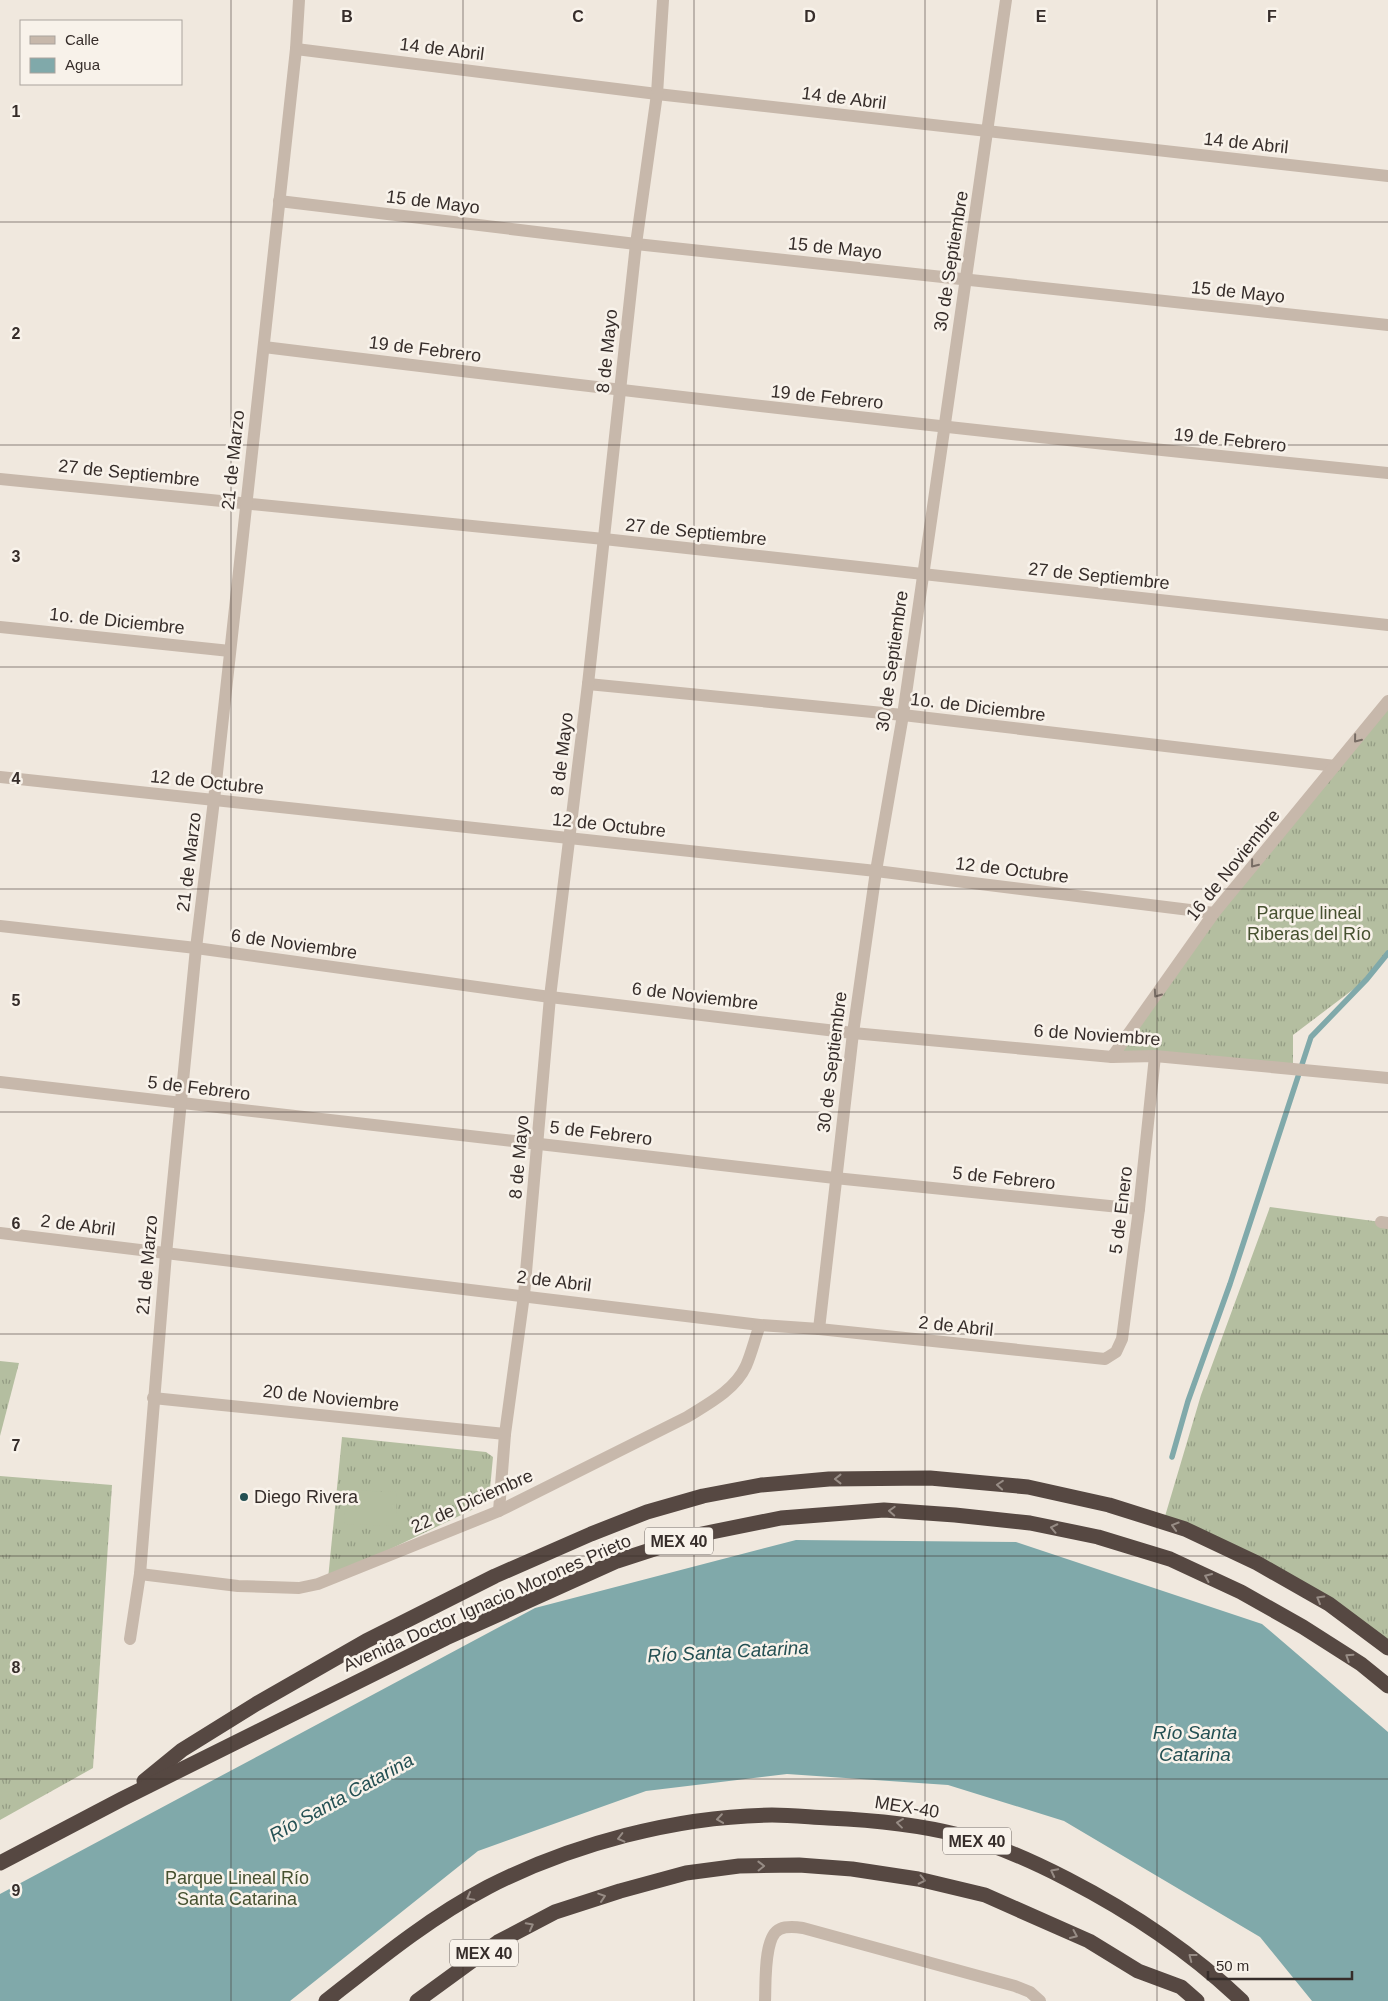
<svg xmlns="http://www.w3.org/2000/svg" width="1388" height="2001" font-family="Helvetica,sans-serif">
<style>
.grass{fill:url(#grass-tufts)}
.pitch{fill:#b4bea0}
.water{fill:#80a9aa}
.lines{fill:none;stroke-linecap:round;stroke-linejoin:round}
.stream{stroke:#80a9aa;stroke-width:5.5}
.minor{stroke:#c7b8ab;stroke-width:12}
.highway{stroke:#564842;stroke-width:15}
.oneway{stroke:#776c64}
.oneway2{stroke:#978c85}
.grid{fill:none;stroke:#362d2a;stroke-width:1;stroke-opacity:0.55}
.poi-dot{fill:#245053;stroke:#f8f2ea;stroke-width:2}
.labels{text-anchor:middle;stroke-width:5;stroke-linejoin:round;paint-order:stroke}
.shield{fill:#f8f2ea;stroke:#706864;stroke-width:1}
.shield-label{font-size:16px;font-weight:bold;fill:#362d2a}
.street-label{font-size:18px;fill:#362d2a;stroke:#f8f2ea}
.park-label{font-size:18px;fill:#465130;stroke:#f8f2ea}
.poi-label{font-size:18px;fill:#362d2a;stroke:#f8f2ea;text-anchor:start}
.water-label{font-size:19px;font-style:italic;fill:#245053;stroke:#f8f2ea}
.grid-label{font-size:16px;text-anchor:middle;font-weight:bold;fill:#362d2a;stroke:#f8f2ea;stroke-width:5;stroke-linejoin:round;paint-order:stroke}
</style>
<defs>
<pattern id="grass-tufts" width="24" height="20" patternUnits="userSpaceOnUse" patternTransform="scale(1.25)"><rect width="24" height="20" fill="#b4bea0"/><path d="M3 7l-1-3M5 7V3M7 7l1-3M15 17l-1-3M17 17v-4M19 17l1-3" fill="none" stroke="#939b83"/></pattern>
</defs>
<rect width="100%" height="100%" fill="#f0e8de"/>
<g class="grass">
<polygon points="1388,701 1388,953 1367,979 1293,1035 1293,1070 1112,1057 1214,913"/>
<polygon points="1270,1207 1388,1223 1388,1653 1257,1563 1163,1523 1201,1395"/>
<polygon points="0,1361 19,1363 0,1436"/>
<polygon points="342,1437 486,1452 493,1457 489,1499 482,1505 328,1579"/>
<polygon points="0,1476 112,1485 93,1768 0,1820"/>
</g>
<polygon class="pitch" points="346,1490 397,1492 396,1526 344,1524"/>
<polygon class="water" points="796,1540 1016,1542 1262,1624 1388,1732 1388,2001 1312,2001 1260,1937 1064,1821 948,1785 787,1774 646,1791 478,1851 290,2001 0,2001 0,1894 535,1608"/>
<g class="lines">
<polyline class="stream" points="1172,1457 1188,1401 1230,1284 1311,1037 1367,979 1388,953"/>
<g class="minor">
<polyline points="296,49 657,94 1388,176"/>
<polyline points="279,201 636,244 1388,325"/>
<path d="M264 347C638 393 1013 436 1388 473"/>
<polyline points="0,479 604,539 1388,625"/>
<polyline points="0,627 230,651"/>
<polyline points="588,684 903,715 1335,766"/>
<polyline points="0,777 876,871 1214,913"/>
<polyline points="0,926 196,948 550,997 853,1033 1112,1057 1155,1056 1388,1078"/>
<polyline points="1112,1057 1214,913 1388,701"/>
<polyline points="0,1082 835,1178 1139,1209"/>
<polyline points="1381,1222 1388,1223"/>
<polyline points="0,1233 760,1325 819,1329 1105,1359 1116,1352 1122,1339 1139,1209 1155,1056"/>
<polyline points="819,1329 853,1033 876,871 903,715 1006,0"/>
<polyline points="153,1398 505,1434"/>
<polyline points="499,1511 505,1434 524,1295 550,997 588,684 636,244 657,94 663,0"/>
<path d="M140 1574 238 1586 299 1588 318 1584 499 1511 687 1417C708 1404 735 1390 746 1366 752 1352 755 1338 760 1325"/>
<polyline points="130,1639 140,1574 166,1254 196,948 214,800 269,297 296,49 299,0"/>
<path d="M765 2001C766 1985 763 1936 780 1929 787 1926 796 1927 803 1928L1015 1986 1030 1992 1040 2001"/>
</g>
<g class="highway">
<polyline points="144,1781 182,1750 256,1704 366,1641 495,1576 591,1534 647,1512 703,1496 761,1485 829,1479 930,1478 1028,1487 1109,1505 1185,1529 1257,1563 1329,1604 1388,1648"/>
<polyline points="0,1863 122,1799 446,1638 617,1561 697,1535 781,1518 884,1510 955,1515 1030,1523 1098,1537 1170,1559 1241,1592 1303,1627 1361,1664 1388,1686"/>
<path d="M326 2001C378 1960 429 1918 488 1887 572 1844 677 1816 772 1815 791 1815 809 1817 828 1818 872 1820 916 1824 959 1835 997 1845 1032 1861 1067 1879 1131 1912 1190 1951 1242 2001"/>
<polyline points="417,2001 498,1942 555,1912 620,1891 686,1873 739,1866 799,1865 852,1869 918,1879 985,1895 1089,1941 1138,1971 1181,1987 1197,2001"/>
</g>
</g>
<defs><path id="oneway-chevron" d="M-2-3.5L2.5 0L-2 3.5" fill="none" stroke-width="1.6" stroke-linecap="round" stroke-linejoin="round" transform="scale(1.25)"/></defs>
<g class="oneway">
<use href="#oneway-chevron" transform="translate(1357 739) rotate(129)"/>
<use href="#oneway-chevron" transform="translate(1254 864) rotate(129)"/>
<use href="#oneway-chevron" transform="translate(1157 994) rotate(125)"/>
</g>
<g class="oneway2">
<use href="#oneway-chevron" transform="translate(838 1479) rotate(180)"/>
<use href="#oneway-chevron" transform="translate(1000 1485) rotate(-175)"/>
<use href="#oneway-chevron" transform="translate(892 1511) rotate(-177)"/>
<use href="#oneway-chevron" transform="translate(1175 1526) rotate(-163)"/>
<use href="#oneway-chevron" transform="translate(1054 1528) rotate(-168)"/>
<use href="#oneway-chevron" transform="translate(1208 1577) rotate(-156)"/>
<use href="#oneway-chevron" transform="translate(1320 1599) rotate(-150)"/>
<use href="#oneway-chevron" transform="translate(1349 1657) rotate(-147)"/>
<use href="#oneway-chevron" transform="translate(720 1819) rotate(172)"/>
<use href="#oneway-chevron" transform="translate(900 1823) rotate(-173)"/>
<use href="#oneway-chevron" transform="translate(621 1838) rotate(166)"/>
<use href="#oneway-chevron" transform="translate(761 1866) rotate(-1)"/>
<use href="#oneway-chevron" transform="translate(1054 1872) rotate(-153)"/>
<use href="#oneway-chevron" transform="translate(922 1880) rotate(12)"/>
<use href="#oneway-chevron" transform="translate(470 1897) rotate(151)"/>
<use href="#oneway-chevron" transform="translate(602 1897) rotate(-18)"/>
<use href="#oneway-chevron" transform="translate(530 1926) rotate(-28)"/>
<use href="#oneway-chevron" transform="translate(1074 1935) rotate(24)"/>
<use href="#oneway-chevron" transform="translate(1192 1957) rotate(-142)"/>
</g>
<path class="grid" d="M231 0V2001M463 0V2001M694 0V2001M925 0V2001M1157 0V2001M0 222H1388M0 445H1388M0 667H1388M0 889H1388M0 1112H1388M0 1334H1388M0 1556H1388M0 1779H1388"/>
<circle class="poi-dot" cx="244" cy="1497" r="5"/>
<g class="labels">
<g class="shield">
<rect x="645" y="1527.5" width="68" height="27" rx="4"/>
<rect x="943" y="1827.5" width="68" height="27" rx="4"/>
<rect x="450" y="1939.5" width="68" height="27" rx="4"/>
</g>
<g class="shield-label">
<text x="679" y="1547">MEX 40</text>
<text x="977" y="1847">MEX 40</text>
<text x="484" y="1959">MEX 40</text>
</g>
<g class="street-label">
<text transform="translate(442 49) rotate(7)" y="6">14 de Abril</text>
<text transform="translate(844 98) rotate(7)" y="6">14 de Abril</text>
<text transform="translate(1246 143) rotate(6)" y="6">14 de Abril</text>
<text transform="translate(433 202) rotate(7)" y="6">15 de Mayo</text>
<text transform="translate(835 248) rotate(6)" y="6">15 de Mayo</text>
<text transform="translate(951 261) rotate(-81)" y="6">30 de Septiembre</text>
<text transform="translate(1238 292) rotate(6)" y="6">15 de Mayo</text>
<text transform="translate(425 349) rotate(7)" y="6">19 de Febrero</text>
<text transform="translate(607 351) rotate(-84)" y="6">8 de Mayo</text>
<text transform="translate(827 397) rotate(6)" y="6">19 de Febrero</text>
<text transform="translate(1230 440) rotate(6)" y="6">19 de Febrero</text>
<text transform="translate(233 460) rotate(-84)" y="6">21 de Marzo</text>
<text transform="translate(129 473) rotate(6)" y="6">27 de Septiembre</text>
<text transform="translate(696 532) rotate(6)" y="6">27 de Septiembre</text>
<text transform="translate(1099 576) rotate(6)" y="6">27 de Septiembre</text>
<text transform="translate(117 621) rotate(6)" y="6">1o. de Diciembre</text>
<text transform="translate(892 661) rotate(-82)" y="6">30 de Septiembre</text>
<text transform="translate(978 707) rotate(7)" y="6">1o. de Diciembre</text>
<text transform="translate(562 754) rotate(-83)" y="6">8 de Mayo</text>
<text transform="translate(207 782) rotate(6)" y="6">12 de Octubre</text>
<text transform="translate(609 825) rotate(6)" y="6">12 de Octubre</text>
<text transform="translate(189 862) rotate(-83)" y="6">21 de Marzo</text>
<text transform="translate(1233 865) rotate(-51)" y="6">16 de Noviembre</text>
<text transform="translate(1012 870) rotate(7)" y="6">12 de Octubre</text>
<text transform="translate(294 944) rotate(8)" y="6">6 de Noviembre</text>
<text transform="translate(695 996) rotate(7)" y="6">6 de Noviembre</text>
<text transform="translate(1097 1035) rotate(4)" y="6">6 de Noviembre</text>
<text transform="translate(832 1062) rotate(-83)" y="6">30 de Septiembre</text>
<text transform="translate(199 1088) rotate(7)" y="6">5 de Febrero</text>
<text transform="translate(601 1133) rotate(7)" y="6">5 de Febrero</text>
<text transform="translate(519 1157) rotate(-85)" y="6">8 de Mayo</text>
<text transform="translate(1004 1178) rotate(6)" y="6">5 de Febrero</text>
<text transform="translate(1121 1210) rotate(-83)" y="6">5 de Enero</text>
<text transform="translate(78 1225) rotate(7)" y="6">2 de Abril</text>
<text transform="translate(147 1265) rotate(-85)" y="6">21 de Marzo</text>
<text transform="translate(554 1281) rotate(7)" y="6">2 de Abril</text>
<text transform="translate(956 1326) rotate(6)" y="6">2 de Abril</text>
<text transform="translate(331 1398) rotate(6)" y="6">20 de Noviembre</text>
<text transform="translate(472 1501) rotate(-24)" y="6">22 de Diciembre</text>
<text transform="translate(487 1603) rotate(-24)" y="6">Avenida Doctor Ignacio Morones Prieto</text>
<text transform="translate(907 1807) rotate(9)" y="6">MEX-40</text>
</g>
<g class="park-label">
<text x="1309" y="919">Parque lineal<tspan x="1309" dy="21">Riberas del Río</tspan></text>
<text x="237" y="1884">Parque Lineal Río<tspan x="237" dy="21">Santa Catarina</tspan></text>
</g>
<g class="poi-label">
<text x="254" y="1503">Diego Rivera</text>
</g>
<g class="water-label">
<text transform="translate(728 1651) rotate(-3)" y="7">Río Santa Catarina</text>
<text x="1195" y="1739">Río Santa<tspan x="1195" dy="22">Catarina</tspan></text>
<text transform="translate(341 1797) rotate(-29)" y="7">Río Santa Catarina</text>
</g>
</g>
<g class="grid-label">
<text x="347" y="22">B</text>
<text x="578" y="22">C</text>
<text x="810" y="22">D</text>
<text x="1041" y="22">E</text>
<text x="1272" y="22">F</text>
<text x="16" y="117">1</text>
<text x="16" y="339">2</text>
<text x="16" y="562">3</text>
<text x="16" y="784">4</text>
<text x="16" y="1006">5</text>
<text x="16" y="1229">6</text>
<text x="16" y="1451">7</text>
<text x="16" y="1673">8</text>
<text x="16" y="1896">9</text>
</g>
<rect x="20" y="20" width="162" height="65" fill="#f8f2ea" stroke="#aaa39d"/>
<rect x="30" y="36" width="25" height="8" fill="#c7b8ab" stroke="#aaa39d"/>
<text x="65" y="45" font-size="15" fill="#362d2a">Calle</text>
<rect x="30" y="58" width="25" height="15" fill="#80a9aa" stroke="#aaa39d"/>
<text x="65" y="70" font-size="15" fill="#362d2a">Agua</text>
<path d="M1208 1971v8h144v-8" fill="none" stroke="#362d2a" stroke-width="2.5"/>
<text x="1216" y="1971" font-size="15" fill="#362d2a" stroke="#f8f2ea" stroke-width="4" paint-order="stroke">50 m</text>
</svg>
